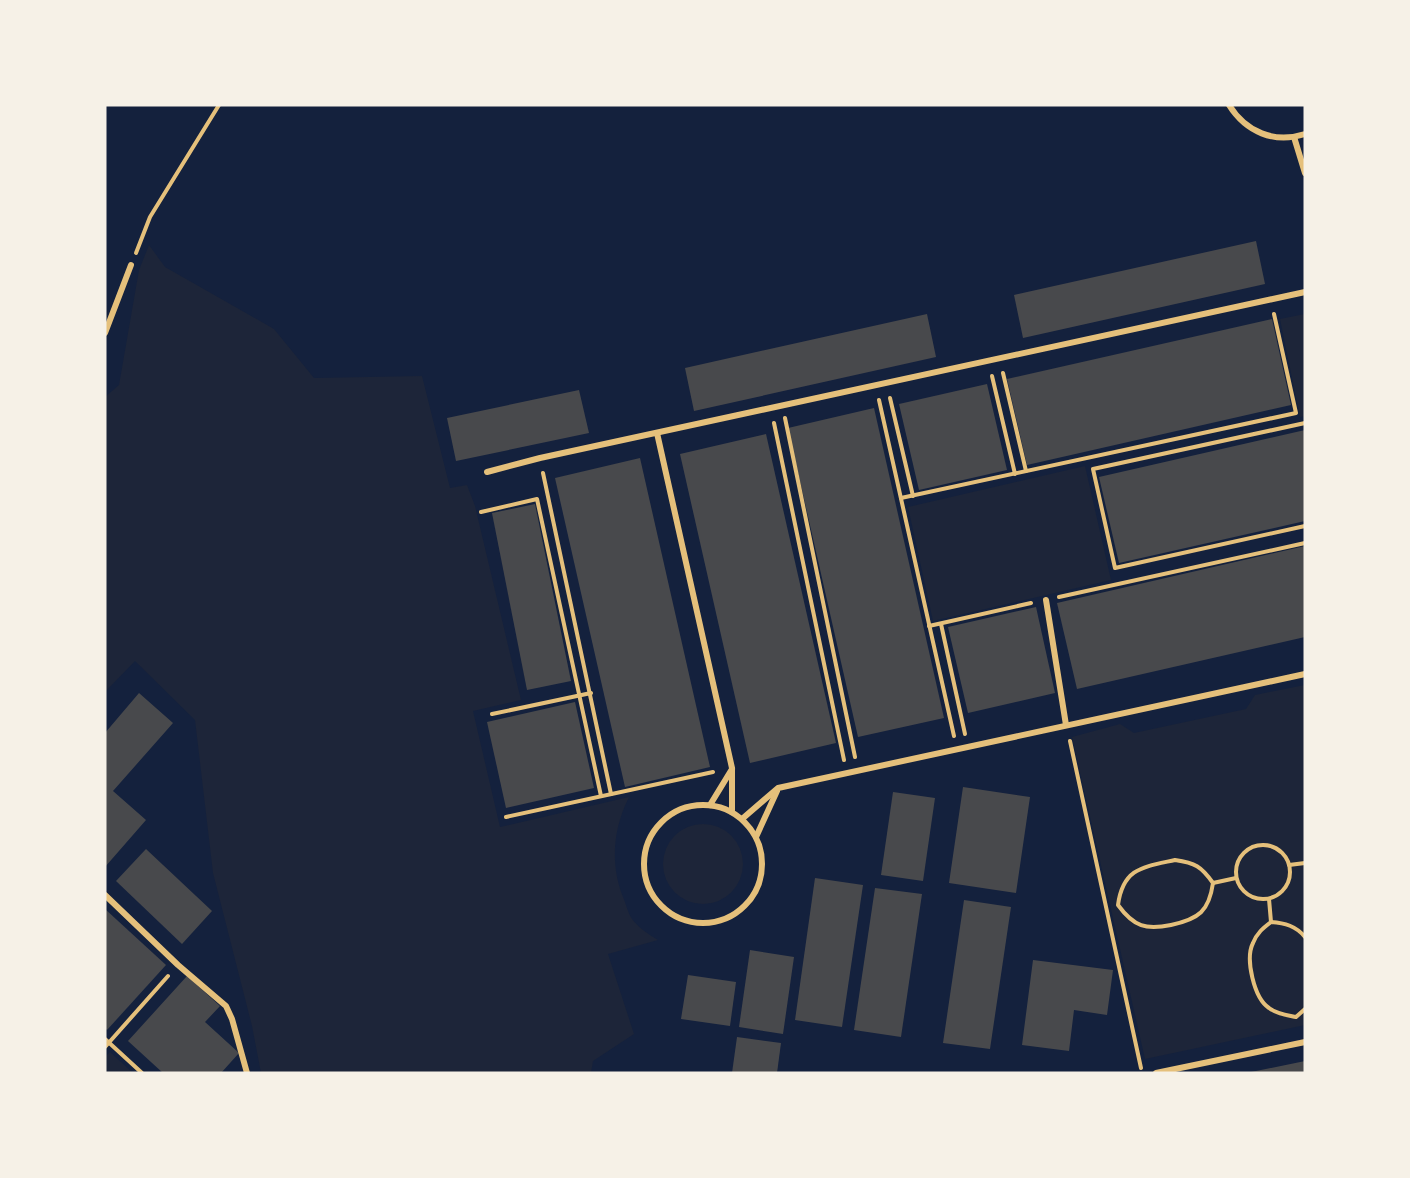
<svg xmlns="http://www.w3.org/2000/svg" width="1410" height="1178" font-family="'IBM Plex Sans',sans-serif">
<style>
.green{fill:#1d2539}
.building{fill:#48494c}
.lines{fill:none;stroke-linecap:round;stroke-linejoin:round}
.path{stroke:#e5c07b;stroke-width:4}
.minor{stroke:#e5c07b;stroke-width:6}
</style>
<rect width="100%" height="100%" fill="#14213d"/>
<g class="green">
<path d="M149 245 165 267 274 329 314 378 422 376 450 488 467 485 475 506 521 700 473 711 500 827 629 797C613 829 610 864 623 897 626 904 628 913 632 919 639 928 648 934 658 940L608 954 634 1034 593 1061 591 1073H261L252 1026 213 873 195 720 135 661 105 692V397L119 385 139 270Z"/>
<polygon points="1305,314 1305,416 1300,417 1280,319"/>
<polygon points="1085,466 1111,580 933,621 908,507"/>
<polygon points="1305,685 1305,1025 1145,1059 1072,737 1120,724 1134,733 1246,709 1255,695"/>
<circle cx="703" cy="864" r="40"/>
<polygon points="110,1052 133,1073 105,1073 105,1057"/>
</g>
<g class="building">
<polygon points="1256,241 1265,284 1023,338 1014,295"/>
<polygon points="927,314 936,357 694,411 685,368"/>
<polygon points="1272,319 1291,405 1027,465 1007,379"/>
<polygon points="987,384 1007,470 919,490 899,404"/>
<polygon points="579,390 589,433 456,461 447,418"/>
<polygon points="874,408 944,718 858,737 788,428"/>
<polygon points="1305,430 1305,521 1119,563 1099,477"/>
<polygon points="766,434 836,743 750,763 680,454"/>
<polygon points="640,458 710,767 625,787 555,478"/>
<polygon points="535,504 571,681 527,690 492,513"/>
<polygon points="1305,546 1305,637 1077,689 1057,603"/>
<polygon points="1036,607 1055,693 968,713 948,627"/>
<polygon points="139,693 173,723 113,791 146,820 105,867 105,733"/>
<polygon points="575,702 594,788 506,808 487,722"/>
<polygon points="963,787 1030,797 1016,893 949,883"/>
<polygon points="893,792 935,798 923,881 881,875"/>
<polygon points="146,849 212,911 182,944 116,881"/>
<polygon points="815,878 863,885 842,1027 795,1020"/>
<polygon points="875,888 922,894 901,1037 854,1030"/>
<polygon points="964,900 1011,907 990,1049 943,1043"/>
<polygon points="105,909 166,965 107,1030 105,1028"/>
<polygon points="750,950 794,957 783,1034 739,1027"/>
<polygon points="1033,960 1113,970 1107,1015 1074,1010 1069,1051 1022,1045"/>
<polygon points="688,975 736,982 730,1026 681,1019"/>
<polygon points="187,976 220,1006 205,1022 239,1053 221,1073 163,1073 128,1041"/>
<polygon points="737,1037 781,1043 777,1073 732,1073"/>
<polygon points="1305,1061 1305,1073 1251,1073 1251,1072"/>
</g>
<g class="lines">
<g class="path">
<polyline points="136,253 150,217 219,105"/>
<polyline points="1003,373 1026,471"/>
<polyline points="992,376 1015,474"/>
<polyline points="890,398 913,496"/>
<polyline points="879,400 954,736"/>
<polyline points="785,418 855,757"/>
<polyline points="774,423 844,760"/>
<polyline points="1305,423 1093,469 1115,568 1305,526"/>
<polyline points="543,473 611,794"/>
<polyline points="901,498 1296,413 1274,314"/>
<polyline points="481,512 537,499 601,796"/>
<polyline points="1059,597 1305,543"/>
<polyline points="941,624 965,734"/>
<polyline points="929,626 1031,603"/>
<polyline points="492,714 591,693"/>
<polyline points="1070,741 1141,1068"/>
<polyline points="506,817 713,772"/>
<circle cx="1263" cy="872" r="27"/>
<path d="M1175 860C1195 863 1201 866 1213 883 1209 911 1199 919 1171 925 1146 930 1134 927 1118 905 1123 868 1143 867 1175 860Z"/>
<polyline points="1289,865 1305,863"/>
<polyline points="1213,883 1236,878"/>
<polyline points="1269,899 1271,922"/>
<path d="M1305 937C1296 926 1285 923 1271 922 1263 928 1257 933 1253 943 1245 959 1254 998 1269 1008 1277 1014 1286 1015 1296 1017L1305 1009"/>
<polyline points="105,1039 142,1073"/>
<polyline points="105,1047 168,976"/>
</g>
<g class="minor">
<path d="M1229 105C1246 132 1274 144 1305 134"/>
<polyline points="1294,137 1305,173"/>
<polyline points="105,333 131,265"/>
<polyline points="657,433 732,768 732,812"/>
<polyline points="487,472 540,458 1305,292"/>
<polyline points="1046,600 1066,725"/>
<polyline points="710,805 732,769"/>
<circle cx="703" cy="864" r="59"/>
<polyline points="742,819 778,788 1305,674"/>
<polyline points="756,837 777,791"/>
<polyline points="105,895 178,965 226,1006 232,1019 247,1073"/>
<polyline points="1156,1073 1305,1042"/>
</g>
</g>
<rect width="1410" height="1178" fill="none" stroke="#f6f1e7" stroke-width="213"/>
</svg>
